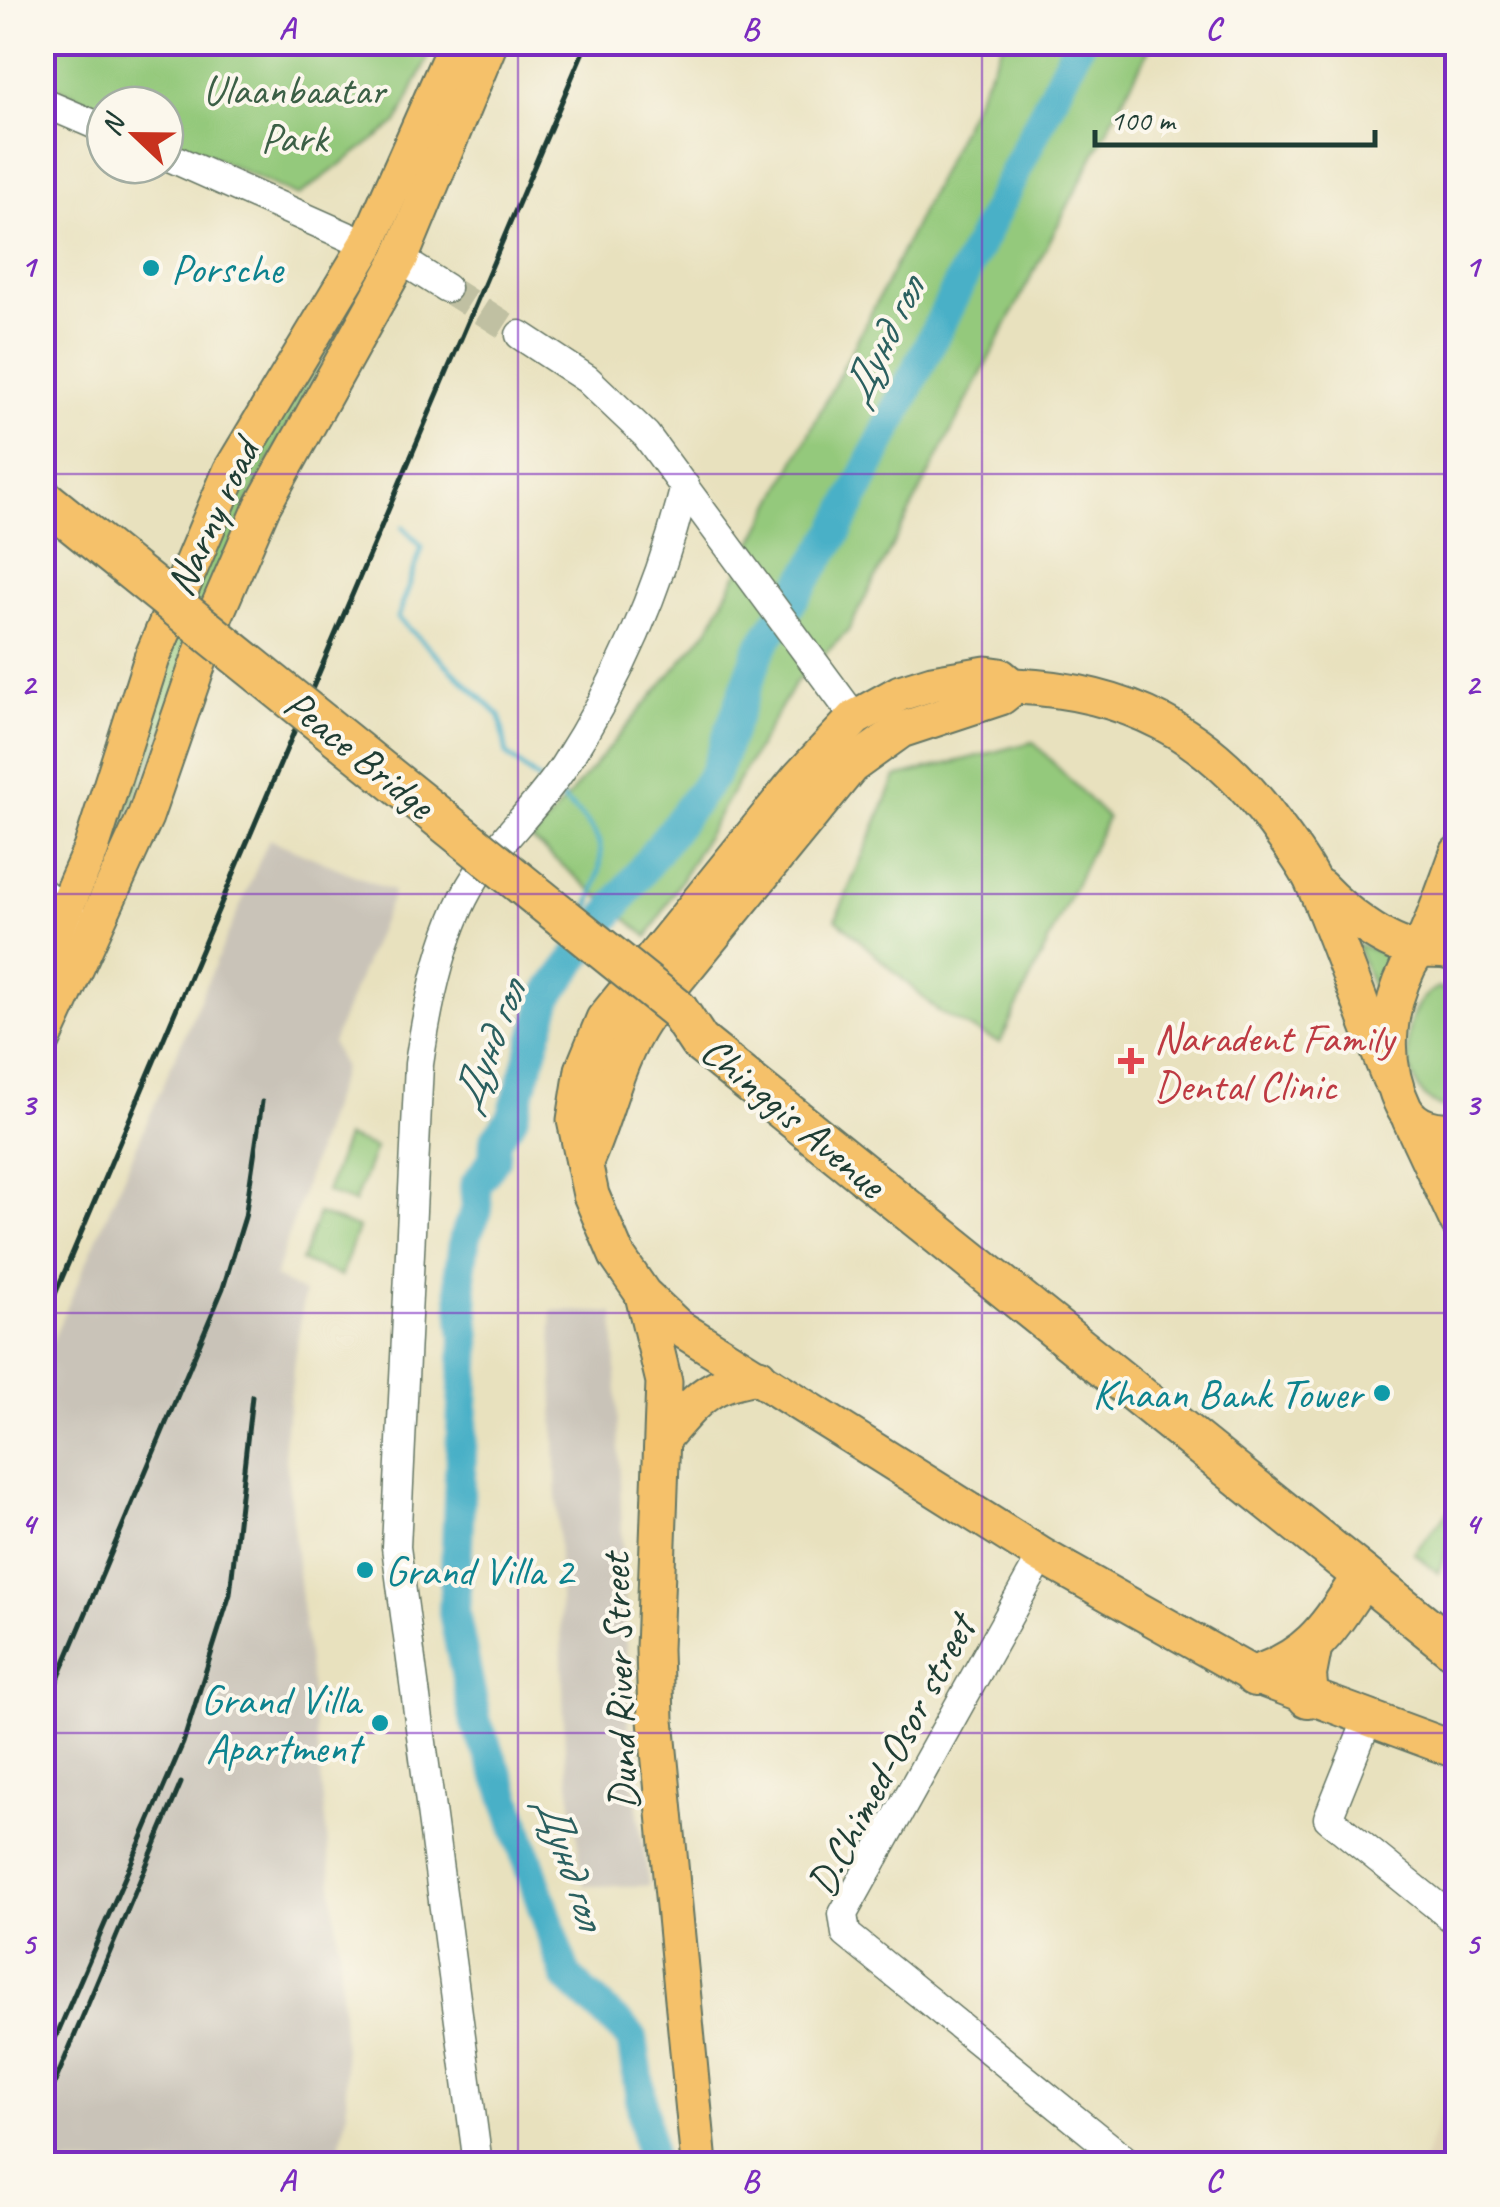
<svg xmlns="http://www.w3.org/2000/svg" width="1500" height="2207" font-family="Caveat,sans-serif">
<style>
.built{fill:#e0d3b5}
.industrial{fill:#c9c3b8}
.green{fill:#94c97b;stroke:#5a8358;stroke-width:2.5}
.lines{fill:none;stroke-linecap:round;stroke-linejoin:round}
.stream{stroke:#48b0c7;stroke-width:5}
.river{stroke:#48b0c7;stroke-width:32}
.minor-tunnel{stroke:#c0c0a2;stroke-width:28;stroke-dasharray:28 14;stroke-linecap:butt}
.minor-casing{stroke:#657664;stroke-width:31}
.major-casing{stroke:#657664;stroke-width:39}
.highway-casing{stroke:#657664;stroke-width:44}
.minor{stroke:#fff;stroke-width:28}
.major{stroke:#f5c16b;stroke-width:35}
.highway{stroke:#f5c16b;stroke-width:40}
.rail{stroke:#1f3d34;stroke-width:5}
.highway-bridge-casing{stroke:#657664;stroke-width:44;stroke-linecap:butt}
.highway-bridge{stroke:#f5c16b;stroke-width:40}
.grid{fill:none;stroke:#7b2cbf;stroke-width:2.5;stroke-opacity:0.55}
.culture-dot{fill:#0f9aa8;stroke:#fbf7ec;stroke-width:4}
.health-dot{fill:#e0444e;stroke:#fbf7ec;stroke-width:4}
.labels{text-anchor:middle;stroke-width:8;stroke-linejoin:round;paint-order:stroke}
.park-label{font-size:42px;fill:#3c6046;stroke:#fbf7ec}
.culture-label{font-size:42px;fill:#0d838f;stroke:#fbf7ec;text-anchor:start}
.street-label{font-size:42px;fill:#1f3d34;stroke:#fbf7ec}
.health-label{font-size:42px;fill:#be3a42;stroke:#fbf7ec;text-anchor:start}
.water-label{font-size:45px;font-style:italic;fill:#2b6060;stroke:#fbf7ec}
.neatline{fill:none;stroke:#7b2cbf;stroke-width:4}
.grid-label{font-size:32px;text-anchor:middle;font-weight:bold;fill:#7b2cbf}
</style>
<rect width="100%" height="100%" fill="#fbf7ec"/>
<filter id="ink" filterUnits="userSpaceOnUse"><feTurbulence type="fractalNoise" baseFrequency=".01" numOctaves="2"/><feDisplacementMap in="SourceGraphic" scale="20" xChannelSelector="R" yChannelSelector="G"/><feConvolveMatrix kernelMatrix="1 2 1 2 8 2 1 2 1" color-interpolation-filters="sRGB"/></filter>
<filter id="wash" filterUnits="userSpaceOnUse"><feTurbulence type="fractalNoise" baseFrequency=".0048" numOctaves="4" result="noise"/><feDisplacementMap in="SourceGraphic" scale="40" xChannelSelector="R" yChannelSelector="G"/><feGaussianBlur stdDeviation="2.25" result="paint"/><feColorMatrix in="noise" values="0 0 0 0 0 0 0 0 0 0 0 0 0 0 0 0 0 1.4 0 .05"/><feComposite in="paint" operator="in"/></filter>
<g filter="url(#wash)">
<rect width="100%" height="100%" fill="#e8e1be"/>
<polygon class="built" points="1440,2116 1457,2123 1457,2164 1422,2164"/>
<g class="industrial">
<polygon points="269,839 394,892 332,1043 343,1068 275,1277 304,1293 284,1442 339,1948 347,2114 336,2164 43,2164 43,1363"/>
<polygon points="551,1310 614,1313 630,1759 649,1886 584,1886 565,1754"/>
</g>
<g class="green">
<polygon points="43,42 435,42 435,43 397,123 298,196 165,136 165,105 105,105 105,109 43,81"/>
<polygon points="1003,43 1152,43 848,631 795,683 648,937 532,840 709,628 892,272"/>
<polygon points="354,297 248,502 170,716 101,875 97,867 144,745 170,645 246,466"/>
<polygon points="1033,742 1107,818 1000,1043 939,1012 836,919 896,777"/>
<polygon points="1356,944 1396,957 1382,1011"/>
<path d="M1438 988 1457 993V1109C1400 1113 1390 1008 1438 988Z"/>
<polygon points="346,1137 375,1148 354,1203 326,1192"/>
<polygon points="318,1214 358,1228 341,1276 301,1261"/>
<polygon points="1455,1503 1457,1521 1438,1573 1414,1553"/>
</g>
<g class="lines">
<g class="stream">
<polyline points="403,527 422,547 398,618 500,716 507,755 541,782"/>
<path d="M557 795C610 838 608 850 587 913"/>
<polyline points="568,970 575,947"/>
</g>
<polyline class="river" points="651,2164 632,2038 566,1976 504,1789 476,1723 454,1613 466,1339 460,1271 465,1236 477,1210 475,1186 494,1159 495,1140 512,1118 549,994 715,773 760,649 837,531 1079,42"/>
</g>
</g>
<g filter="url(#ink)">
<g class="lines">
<polyline class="minor-tunnel" points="446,288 520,335"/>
<defs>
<g id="minor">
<polyline points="42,102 105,129"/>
<polyline points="165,155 367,245"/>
<polyline points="400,259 446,288"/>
<polyline points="520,335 587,379 646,435 855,718"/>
<polyline points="42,892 80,923"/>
<polyline points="1042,1556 843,1914 846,1934 1130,2164"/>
<polyline points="1367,1721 1328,1818 1458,1923"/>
<path d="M478 2164 396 1547 419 1064C428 1003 444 919 482 868 507 833 540 803 564 766 620 679 660 587 685 486"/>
</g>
<g id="major">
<polyline points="1013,687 1000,676 986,674 932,683 900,693 855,718 799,778 604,1019 583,1070 575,1120 591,1195 617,1256 643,1294 678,1327 1042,1556 1255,1676 1458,1751"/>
<path d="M1458 853C1447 883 1437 912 1424 941 1420 950 1413 957 1408 967 1386 1012 1382 1064 1404 1108 1414 1127 1437 1133 1458 1129"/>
<path d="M1320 887C1343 911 1384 945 1419 950 1433 951 1443 948 1458 955"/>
<polyline points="42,961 91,849 152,658 231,471 367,245 457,42"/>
<polyline points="42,1042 145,817 213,620 262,507 400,259 490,42"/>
<polyline points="1410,1119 1458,1222"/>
<path d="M585 1162C607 1114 614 1064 644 1019L851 766 901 730 1001 697 1015 686C1127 691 1208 732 1274 823 1287 841 1302 860 1312 880 1341 945 1363 1014 1390 1079"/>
<polyline points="643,1295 664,1382 654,1649 656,1720 699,2164"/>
<path d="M665 1436C697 1399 708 1383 759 1376"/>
</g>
<g id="highway">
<polyline points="677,1009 699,1042 1458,1652"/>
<path d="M1255 1676C1314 1657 1330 1625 1363 1576"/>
<polyline points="1308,1697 1306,1675 1311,1649"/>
</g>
</defs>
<use href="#minor" class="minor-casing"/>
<use href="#major" class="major-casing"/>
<use href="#highway" class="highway-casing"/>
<use href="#minor" class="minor"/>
<use href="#major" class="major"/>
<use href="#highway" class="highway"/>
<g class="rail">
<polyline points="42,1325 587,42"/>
<polyline points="42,1717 223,1288 245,1217 262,1102"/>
<polyline points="42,2069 183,1743 230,1594 252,1396"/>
<polyline points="42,2113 181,1783"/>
</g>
<defs>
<polyline id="highway-bridge" points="42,498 677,1009"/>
</defs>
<use href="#highway-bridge" class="highway-bridge-casing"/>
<use href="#highway-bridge" class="highway-bridge"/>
</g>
</g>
<path class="grid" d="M518 42V2164M982 42V2164M42 474H1458M42 894H1458M42 1313H1458M42 1733H1458"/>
<g class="culture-dot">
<circle cx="151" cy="268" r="10"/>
<circle cx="1382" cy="1393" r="10"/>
<circle cx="365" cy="1570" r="10"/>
<circle cx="380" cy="1723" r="10"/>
</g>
<path class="health-dot" d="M1126 1046h10v10h10v10h-10v10h-10v-10h-10v-10h10z"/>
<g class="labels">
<g class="park-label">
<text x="294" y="104">Ulaanbaatar<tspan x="294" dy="48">Park</tspan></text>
</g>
<g class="culture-label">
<text x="171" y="283">Porsche</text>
<text x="1362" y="1408" text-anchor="end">Khaan Bank Tower</text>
<text x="385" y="1585">Grand Villa 2</text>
<text x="360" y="1714" text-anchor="end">Grand Villa<tspan x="360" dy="48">Apartment</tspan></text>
</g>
<g class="street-label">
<text transform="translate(211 517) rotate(-65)" y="15">Narny road</text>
<text transform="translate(360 753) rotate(39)" y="15">Peace Bridge</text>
<text transform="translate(794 1116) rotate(40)" y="15">Chinggis Avenue</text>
<text transform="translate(618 1682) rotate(-92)" y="15">Dund River Street</text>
<text transform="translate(890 1755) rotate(-62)" y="15">D.Chimed-Osor street</text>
</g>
<g class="health-label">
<text x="1154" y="1052">Naradent Family<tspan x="1154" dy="48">Dental Clinic</tspan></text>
</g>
<g class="water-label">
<text transform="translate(881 341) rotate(-64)" y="16">Дунд гол</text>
<text transform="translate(487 1046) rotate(-69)" y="16">Дунд гол</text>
<text transform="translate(572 1861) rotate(71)" y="16">Дунд гол</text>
</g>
</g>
<rect width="1500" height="2207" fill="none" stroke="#fbf7ec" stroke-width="110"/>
<g transform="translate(135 135) rotate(292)"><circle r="48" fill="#fbf7ec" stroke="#a3ada2" stroke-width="2.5"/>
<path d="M0-8L18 38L0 25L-18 38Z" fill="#c8321e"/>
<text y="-15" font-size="28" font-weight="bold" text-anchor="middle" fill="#1f3d34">N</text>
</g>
<path d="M1095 130v15h280v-15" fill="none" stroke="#1f3d34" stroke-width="5"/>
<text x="1110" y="130" font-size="30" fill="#1f3d34" stroke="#fbf7ec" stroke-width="8" paint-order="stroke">100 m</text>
<rect x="55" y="55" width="1390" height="2097" class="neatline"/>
<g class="grid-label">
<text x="287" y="39">A</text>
<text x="750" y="39">B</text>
<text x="1213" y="39">C</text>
<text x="28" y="276">1</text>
<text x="1472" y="276">1</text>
<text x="28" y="695">2</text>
<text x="1472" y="695">2</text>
<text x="28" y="1115">3</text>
<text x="1472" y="1115">3</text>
<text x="28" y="1534">4</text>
<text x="1472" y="1534">4</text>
<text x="28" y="1954">5</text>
<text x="1472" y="1954">5</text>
<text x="287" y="2191">A</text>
<text x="750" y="2191">B</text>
<text x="1213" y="2191">C</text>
</g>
</svg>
